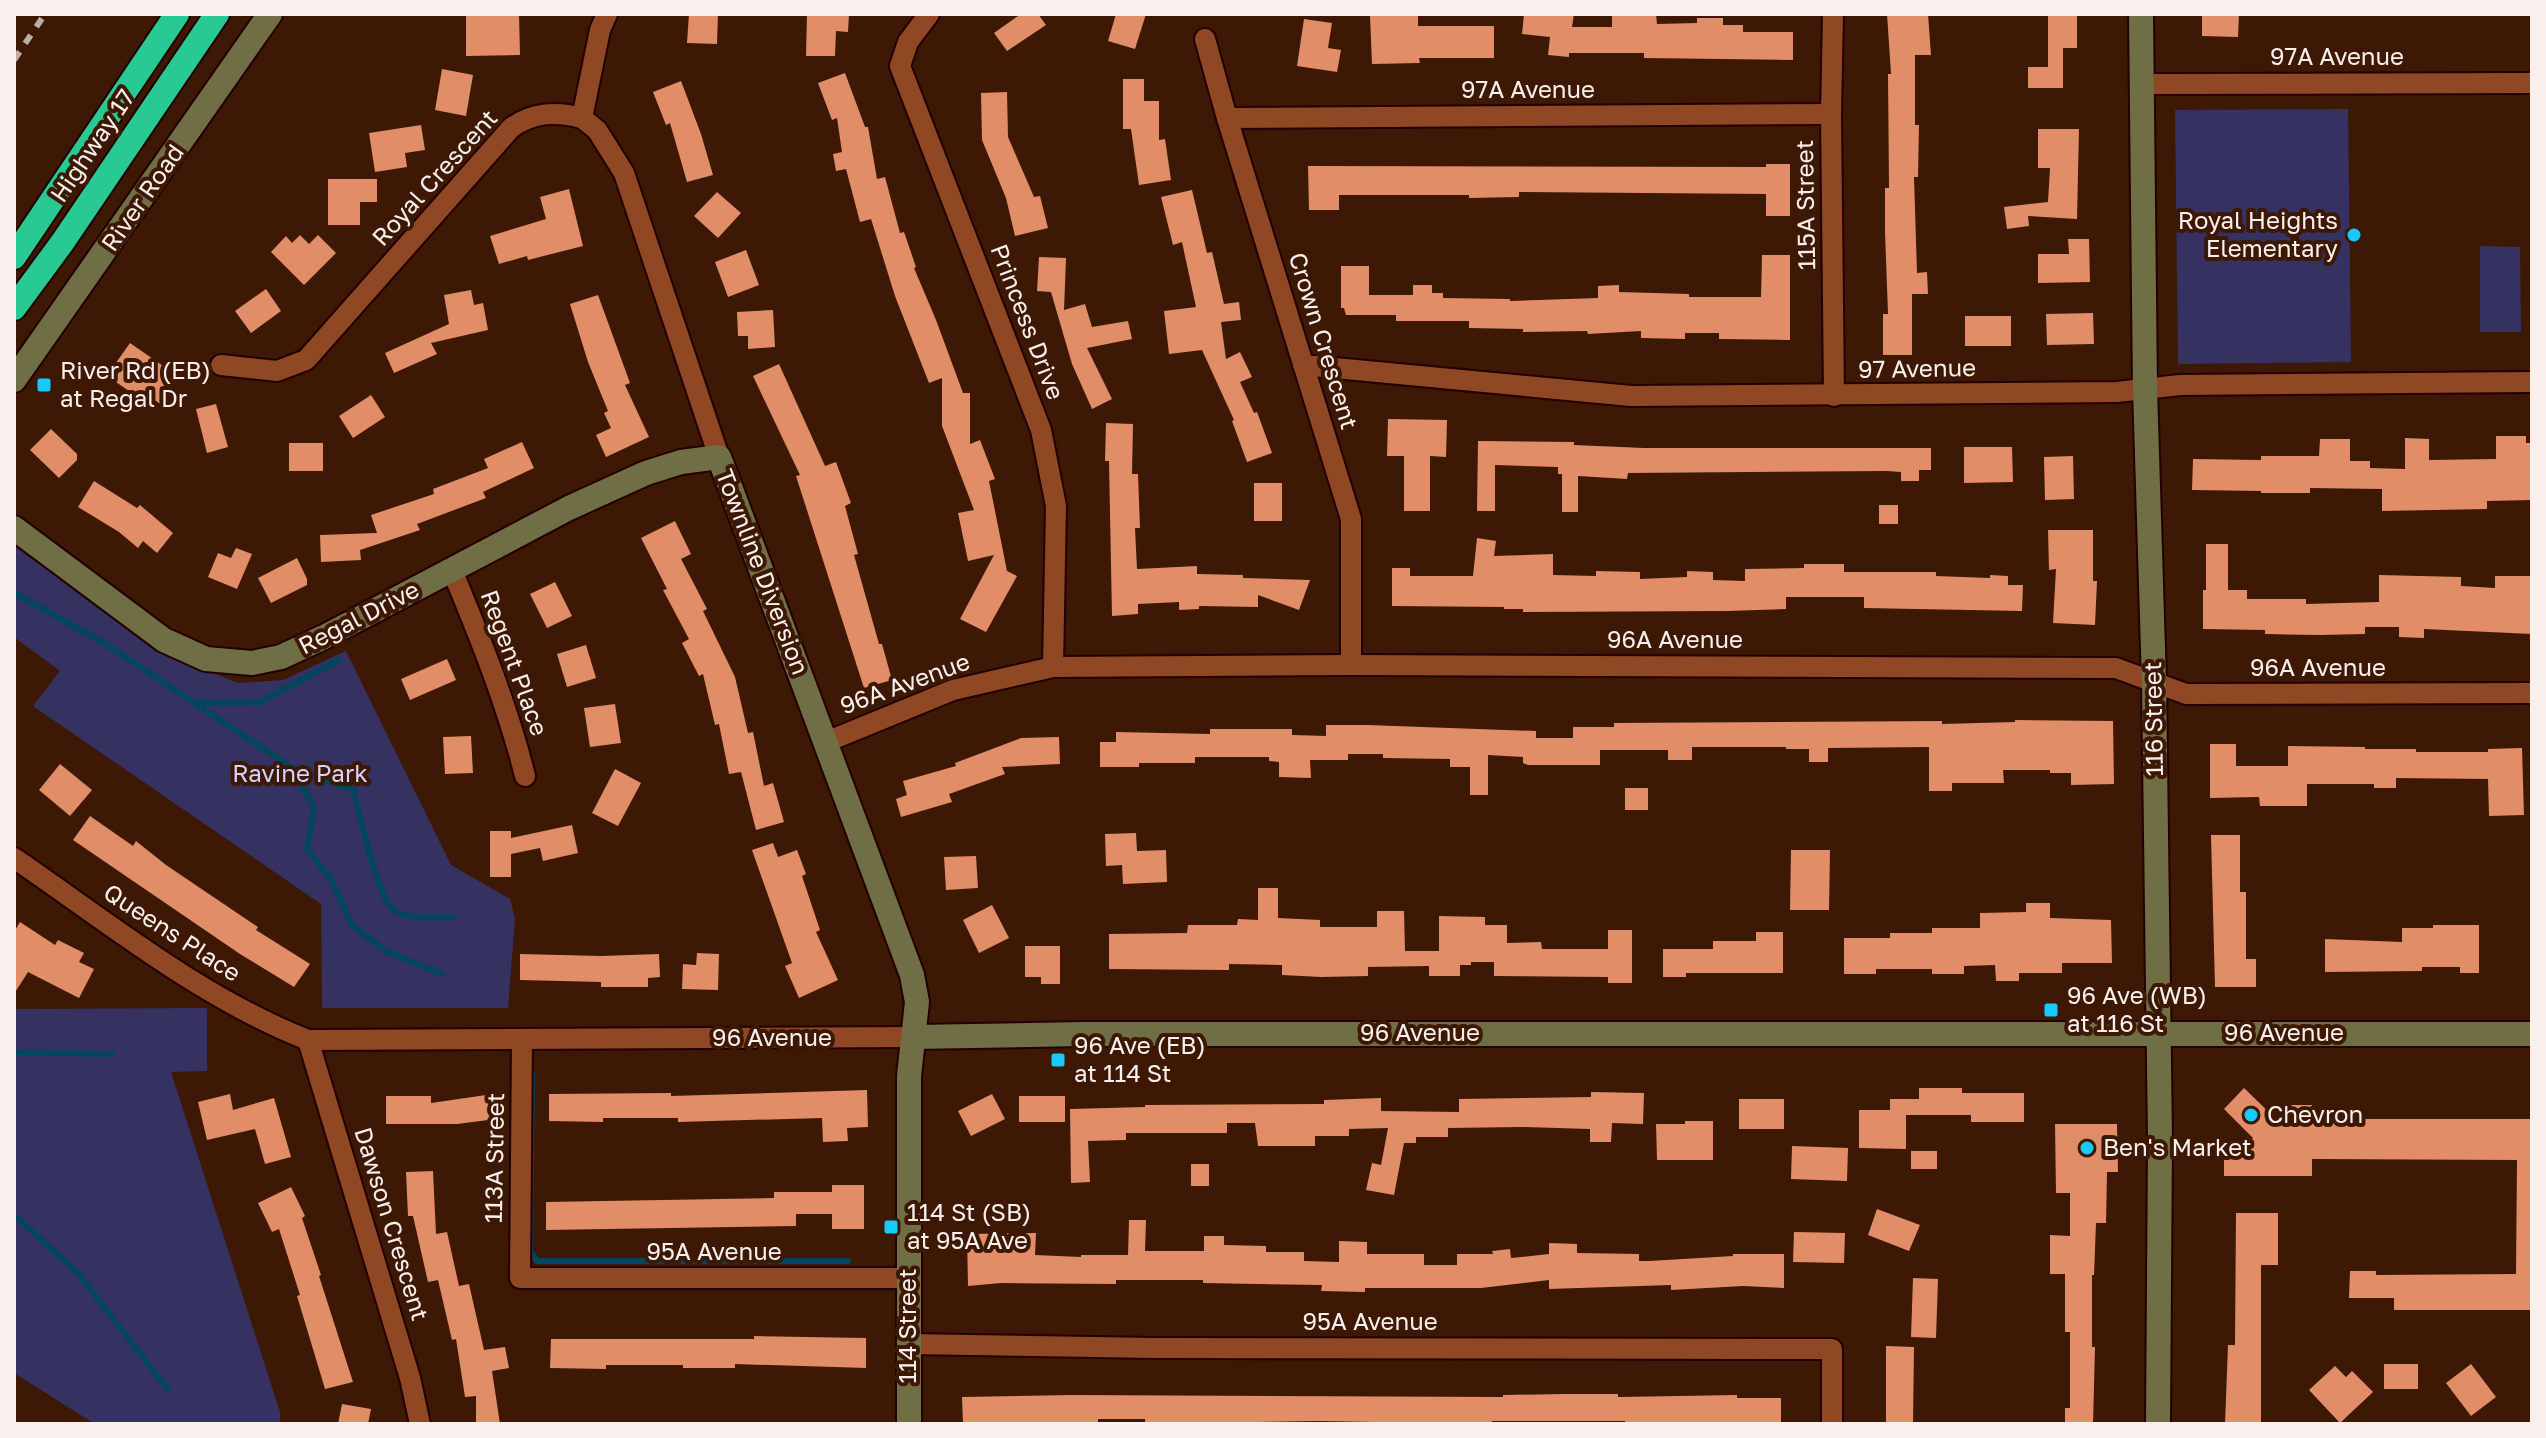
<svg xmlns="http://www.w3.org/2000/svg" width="2546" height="1438" font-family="'Golos Text',sans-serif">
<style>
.green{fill:#353161}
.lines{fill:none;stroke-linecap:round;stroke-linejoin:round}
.stream{stroke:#01465a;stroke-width:6}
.building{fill:#e18d68}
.street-casing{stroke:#220100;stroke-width:24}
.secondary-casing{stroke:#220100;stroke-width:28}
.highway-casing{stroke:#220100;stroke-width:28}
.street{stroke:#8f4724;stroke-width:20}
.secondary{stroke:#706e45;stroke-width:24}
.highway{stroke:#28c993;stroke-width:24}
.rail{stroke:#beada5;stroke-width:6;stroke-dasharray:10 10;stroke-linecap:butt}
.poi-dot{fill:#18cafc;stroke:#3d1805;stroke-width:3}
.labels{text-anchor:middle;stroke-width:8;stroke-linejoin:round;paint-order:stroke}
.street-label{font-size:24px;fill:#f9f0ed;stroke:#3d1805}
.poi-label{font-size:24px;fill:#f9f0ed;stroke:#3d1805;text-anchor:start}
.park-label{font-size:24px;fill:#d3d3fd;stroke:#3d1805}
</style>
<rect width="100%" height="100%" fill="#3d1805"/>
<g class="green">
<polygon points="2348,109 2351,362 2178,364 2175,110"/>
<polygon points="2480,246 2520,247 2521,332 2480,332"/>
<polygon points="14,546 165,654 238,683 283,680 346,651 451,865 510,899 515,919 508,1008 322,1008 321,904 33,706 60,671 14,637"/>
<polygon points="207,1008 207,1071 171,1072 280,1412 280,1424 95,1424 14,1373 14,1009"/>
</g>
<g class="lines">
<g class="stream">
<path d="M14 593 101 641 291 767 353 790C360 814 376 893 392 908 406 921 436 917 453 917"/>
<polyline points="197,703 260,702 339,660"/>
<polyline points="291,767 314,807 307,849 331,879 352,925 386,951 442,974"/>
<polyline points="14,1052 112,1054"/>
<polyline points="532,1075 530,1251 537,1261 848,1261"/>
<polyline points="14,1215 78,1273 168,1390"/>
</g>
</g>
<g class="building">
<polygon points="466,14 519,14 520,55 466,56"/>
<polygon points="689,14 718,14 717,44 687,43"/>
<polygon points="807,14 849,14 848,32 836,31 835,56 806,56"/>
<polygon points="1021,14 1038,14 1046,25 1007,51 994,33"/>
<polygon points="1116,14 1146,14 1135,49 1108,41"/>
<polygon points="1418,14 1418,26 1494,26 1494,58 1419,58 1420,63 1372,64 1370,16"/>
<polygon points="1524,14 1574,14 1572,27 1612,27 1612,14 1656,14 1657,24 1697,23 1697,18 1723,18 1723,25 1743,25 1743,32 1793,32 1793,60 1644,58 1644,53 1569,53 1569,57 1548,55 1550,37 1522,34"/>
<polygon points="1887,14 1928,14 1931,55 1915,55 1915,125 1919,125 1918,177 1914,177 1917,273 1927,272 1928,294 1912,294 1912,355 1883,355 1883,314 1888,314 1885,231 1885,188 1889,188 1888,74 1891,74"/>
<polygon points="2048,14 2077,14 2077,48 2063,48 2063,88 2028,88 2028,67 2048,67"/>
<polygon points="2202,14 2239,14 2238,37 2202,36"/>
<polygon points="1304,19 1332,23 1328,48 1341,50 1337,72 1297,66"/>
<polygon points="442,69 473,75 466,116 435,110"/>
<polygon points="845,73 865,127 868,127 877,179 885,177 900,233 904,232 916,267 914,268 936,320 963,393 970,393 970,444 980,440 995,479 989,481 1007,571 1017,576 986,632 960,619 994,555 968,561 958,513 974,510 942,426 942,378 929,383 895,296 871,219 860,222 846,169 836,171 833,154 842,152 837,118 832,120 818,83"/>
<polygon points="1123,79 1144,79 1144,101 1159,101 1159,140 1165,139 1171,180 1139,185 1131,129 1123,129"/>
<polygon points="681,81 701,134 713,175 687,182 670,123 666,125 653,92"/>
<polygon points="1007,92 1008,137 1034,197 1040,196 1048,228 1015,236 1006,198 982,140 981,93"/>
<polygon points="421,125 425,150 405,153 407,167 375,172 369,133"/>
<polygon points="2038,129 2079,129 2077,219 2028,216 2029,226 2007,229 2004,207 2048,202 2050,168 2038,168"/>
<polygon points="1766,164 1790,164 1790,216 1766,216 1766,194 1519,192 1519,197 1469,198 1469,195 1339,195 1339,210 1309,210 1308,166 1766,167"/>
<polygon points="328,179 377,179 377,202 360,202 360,225 328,225"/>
<polygon points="569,189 583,246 528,260 527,256 499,264 490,236 546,219 540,197"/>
<polygon points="1192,190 1207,253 1212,252 1224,304 1239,302 1241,320 1221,322 1226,359 1240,352 1252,377 1240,382 1254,413 1257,412 1272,453 1247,462 1232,421 1234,420 1202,350 1169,354 1164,311 1196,307 1182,242 1173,245 1161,197"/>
<polygon points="717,192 741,213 718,238 694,216"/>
<polygon points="300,235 309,244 318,235 336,253 304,285 271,252 286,236 292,243"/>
<polygon points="2068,239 2089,239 2090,282 2038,283 2038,254 2069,254"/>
<polygon points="746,250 759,285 728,297 715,262"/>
<polygon points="1762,255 1790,255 1790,340 1719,339 1719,333 1685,333 1685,339 1641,338 1641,331 1588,334 1587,331 1523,332 1523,329 1469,328 1469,321 1396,321 1396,315 1346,315 1344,308 1341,308 1341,266 1369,266 1369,295 1413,295 1413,285 1432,285 1432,293 1443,293 1443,298 1510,299 1510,301 1598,298 1598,286 1619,285 1619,292 1689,294 1689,297 1761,297"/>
<polygon points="1039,257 1066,258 1064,310 1085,304 1092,327 1128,321 1132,339 1087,348 1112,399 1092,409 1072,364 1051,292 1037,291"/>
<polygon points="266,289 281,311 251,333 235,311"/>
<polygon points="471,290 474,305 483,303 488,330 431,343 437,354 394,373 385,353 449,324 444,295"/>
<polygon points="598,295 630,383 625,385 649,437 606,457 596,435 611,428 604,413 608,411 588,362 570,304"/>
<polygon points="773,310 775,347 748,349 748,336 738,336 737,312"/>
<polygon points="2093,313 2094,344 2047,345 2046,314"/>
<rect x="1965" y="316" width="46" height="30"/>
<polygon points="130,343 179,377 160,404 152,398 148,404 113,380 120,371 113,367"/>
<polygon points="779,364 825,466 836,462 851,503 845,506 858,554 854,555 879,644 882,644 892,680 864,688 796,476 800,475 753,376"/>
<polygon points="371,395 385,417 353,438 339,416"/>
<polygon points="216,404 228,447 207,453 196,409"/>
<polygon points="1388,419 1447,420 1446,457 1430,456 1430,511 1404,511 1404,456 1387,456"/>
<polygon points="1106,423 1133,424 1132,474 1138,474 1140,528 1135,528 1137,569 1197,566 1197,574 1243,575 1243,578 1310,580 1299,610 1258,595 1258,607 1199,606 1199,609 1179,610 1179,602 1138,604 1138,614 1112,616 1109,461 1105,461"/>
<polygon points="51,429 77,454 77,460 59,478 30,450"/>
<polygon points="2496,436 2526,436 2526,443 2532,443 2532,500 2487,501 2487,509 2382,511 2382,489 2310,488 2310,493 2261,493 2261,491 2192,490 2193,459 2261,460 2261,456 2319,456 2320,439 2350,439 2350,461 2370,461 2370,468 2405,469 2405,438 2429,439 2429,460 2496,459"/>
<polygon points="1478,441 1574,442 1574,445 1644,448 1931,448 1931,470 1919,470 1919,481 1901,481 1901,472 1887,471 1628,473 1627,479 1578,476 1578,512 1562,512 1562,474 1558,474 1558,467 1495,465 1495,511 1477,511"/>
<polygon points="522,442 534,468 483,492 486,498 417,524 420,530 360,550 361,560 321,562 320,535 377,533 371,515 434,494 433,489 488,468 484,459"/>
<rect x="289" y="443" width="34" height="28"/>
<polygon points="1964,447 2012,447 2013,482 1964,483"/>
<polygon points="2073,456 2074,499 2045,500 2044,457"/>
<polygon points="94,481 137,508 140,505 173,533 157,553 143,541 138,548 119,532 78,507"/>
<rect x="1254" y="483" width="28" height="38"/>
<rect x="1879" y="505" width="19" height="19"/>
<polygon points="675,521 691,554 681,559 707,609 703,611 735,677 748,733 753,732 764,786 773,783 784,822 756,830 741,772 729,774 719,724 715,725 703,674 699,676 682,643 689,639 663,590 667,589 641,538"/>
<polygon points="2048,530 2093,530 2093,581 2097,581 2095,625 2053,623 2056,569 2049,570"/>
<polygon points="1477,538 1496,541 1494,556 1553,554 1553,575 1596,576 1596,571 1640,572 1640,579 1687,577 1687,571 1713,572 1713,580 1745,581 1745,569 1804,568 1804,564 1844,564 1844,572 1936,572 1936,576 1990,578 1990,575 2008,576 2008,585 2023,585 2022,611 1864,608 1864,597 1786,597 1786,609 1728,611 1523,612 1523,609 1504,609 1504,607 1392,606 1392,568 1410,568 1410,576 1473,576"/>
<polygon points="2206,544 2228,544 2228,590 2247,590 2247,599 2306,599 2306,604 2379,602 2379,575 2461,577 2461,586 2495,588 2495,576 2532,576 2532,634 2424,629 2424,638 2399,637 2399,627 2365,627 2365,634 2320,635 2265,634 2265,630 2203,629 2203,590 2206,590"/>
<polygon points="236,548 252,554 237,589 208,577 218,553 231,558"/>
<polygon points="297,558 307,579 307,585 271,603 258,578"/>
<polygon points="555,582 572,616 547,628 530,594"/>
<polygon points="586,645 596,678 567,687 557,654"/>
<polygon points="447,659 456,680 410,700 401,679"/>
<polygon points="615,704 621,743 590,747 584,708"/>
<polygon points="2015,720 2113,721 2114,784 2071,785 2071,773 2050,773 2050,770 2003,770 2004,783 1952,783 1952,791 1929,791 1929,747 1828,748 1828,762 1809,762 1809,749 1786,749 1786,747 1692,747 1692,760 1668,760 1668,750 1600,750 1600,765 1528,765 1523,763 1523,757 1488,755 1488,795 1470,795 1470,767 1450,767 1450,759 1383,758 1383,754 1348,754 1348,760 1310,760 1311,778 1279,777 1279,762 1269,761 1269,757 1195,757 1195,763 1139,763 1139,767 1100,767 1100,742 1116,742 1116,732 1210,734 1210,729 1292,729 1292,735 1326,736 1326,725 1367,725 1536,731 1536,738 1573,738 1573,727 1614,727 1614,723 1942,721 1942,724 2015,722"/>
<polygon points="471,736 473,773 445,774 443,737"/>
<polygon points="1059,737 1060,764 1002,767 1005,774 949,794 952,802 901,817 896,799 907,795 903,781 956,766 955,763 1021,738"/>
<polygon points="2210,744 2236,744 2236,766 2288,766 2288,746 2365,747 2365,749 2416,749 2416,752 2488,752 2488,749 2522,748 2524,815 2489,816 2488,779 2396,778 2396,788 2374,788 2374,784 2307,784 2307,806 2260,806 2259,797 2210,798"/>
<polygon points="60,764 92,790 70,816 39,790"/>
<polygon points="615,769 641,783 618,826 592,813"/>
<rect x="1625" y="788" width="23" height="22"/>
<polygon points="90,816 133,846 136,841 166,865 258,927 256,930 310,964 294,987 240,954 73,840"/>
<polygon points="572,825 578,853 543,861 540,848 511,854 511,877 490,877 490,831 511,831 511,838"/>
<polygon points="1136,833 1137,851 1166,850 1167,882 1123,884 1122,865 1106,866 1105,834"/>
<polygon points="2211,835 2240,835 2240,892 2246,892 2246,959 2256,959 2256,987 2215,987"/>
<polygon points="773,843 778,857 797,850 806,874 802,876 820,930 816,932 838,980 799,998 785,966 792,963 752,850"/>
<polygon points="1791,850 1830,850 1829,910 1790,910"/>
<polygon points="976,856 978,888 946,890 944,857"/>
<polygon points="1258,888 1278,888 1278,918 1320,920 1320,927 1377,927 1377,911 1404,911 1405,951 1439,951 1439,916 1485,917 1485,925 1507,925 1507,943 1541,942 1542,949 1608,949 1608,930 1632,930 1632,983 1608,983 1608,977 1494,976 1494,962 1471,962 1471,965 1460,965 1460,976 1429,976 1429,966 1368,967 1368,976 1321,977 1282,975 1282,965 1229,964 1229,970 1109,969 1109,934 1187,933 1188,925 1237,925 1238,919 1258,920"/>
<polygon points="2026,903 2050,903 2050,918 2111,920 2112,963 2062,963 2062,973 2019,973 2019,981 1996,981 1995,965 1964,966 1964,974 1932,974 1932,969 1876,969 1876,974 1844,974 1844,938 1890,938 1890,933 1932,933 1932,928 1980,928 1980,913 2026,912"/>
<polygon points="992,905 1009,938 979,953 963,920"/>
<polygon points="20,922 55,945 58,940 84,953 79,962 94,969 79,998 28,972 14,994 14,932"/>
<polygon points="2433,925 2479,925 2479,973 2460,973 2460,967 2422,967 2422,971 2325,972 2325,939 2402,942 2402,928 2433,928"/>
<polygon points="1756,932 1783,932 1783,973 1686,973 1686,977 1663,977 1663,949 1713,949 1713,941 1756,941"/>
<polygon points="1025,946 1060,946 1060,984 1041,984 1041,977 1025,977"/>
<polygon points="697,953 719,954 718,990 682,989 683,964 696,965"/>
<polygon points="520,954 601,956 659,954 660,977 648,978 648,987 601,987 601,982 520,980"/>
<polygon points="1919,1088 1962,1088 1962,1093 2024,1093 2024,1122 1971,1122 1971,1115 1906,1115 1906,1149 1859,1148 1859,1110 1890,1110 1890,1099 1919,1099"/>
<polygon points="2244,1088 2278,1121 2288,1105 2312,1105 2312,1119 2532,1119 2532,1310 2394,1310 2394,1298 2349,1298 2350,1271 2376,1271 2376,1275 2516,1274 2517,1160 2312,1159 2312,1176 2224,1176 2224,1156 2237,1156 2253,1138 2224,1109"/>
<polygon points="867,1090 868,1127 847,1128 848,1141 823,1142 822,1118 678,1122 678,1118 603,1118 603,1122 549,1121 549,1094 671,1093 671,1096"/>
<polygon points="1591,1092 1644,1093 1643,1124 1612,1123 1611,1142 1590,1142 1590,1129 1522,1127 1448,1128 1448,1137 1416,1137 1416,1143 1404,1143 1394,1195 1366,1190 1372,1163 1381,1165 1388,1128 1349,1129 1349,1136 1315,1136 1315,1146 1258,1146 1255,1123 1227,1123 1227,1133 1126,1133 1126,1140 1088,1141 1090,1182 1071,1183 1070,1109 1145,1107 1145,1105 1324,1104 1324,1100 1381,1098 1381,1111 1459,1112 1459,1099 1591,1097"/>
<polygon points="230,1094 233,1110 274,1098 291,1157 265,1164 255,1129 207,1140 198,1102"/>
<polygon points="493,1094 496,1119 457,1124 386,1124 386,1096 431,1096 431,1103"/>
<polygon points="992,1094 1005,1119 971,1136 958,1111"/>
<rect x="1019" y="1096" width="46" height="26"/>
<rect x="1739" y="1099" width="45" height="30"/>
<polygon points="1685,1121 1713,1121 1713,1160 1657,1160 1656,1124 1685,1124"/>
<polygon points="2055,1124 2117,1124 2118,1172 2107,1172 2106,1223 2096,1223 2094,1275 2092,1275 2092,1347 2095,1347 2093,1424 2065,1424 2065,1408 2070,1408 2070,1332 2065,1332 2065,1274 2050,1274 2050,1235 2070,1236 2070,1193 2056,1193"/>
<polygon points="1792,1146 1848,1148 1847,1181 1791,1179"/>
<rect x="1911" y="1151" width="26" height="18"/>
<rect x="1191" y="1164" width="18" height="22"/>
<polygon points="433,1171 436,1234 447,1232 459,1286 469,1284 484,1350 505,1347 509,1368 492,1371 500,1424 476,1424 476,1396 465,1397 456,1339 452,1340 438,1280 428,1282 413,1216 408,1216 406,1172"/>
<polygon points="832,1185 864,1185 864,1229 832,1229 832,1214 796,1214 796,1226 546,1230 546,1202 774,1198 774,1192 832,1192"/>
<polygon points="291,1187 305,1216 302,1218 321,1275 319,1276 353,1382 325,1389 297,1296 300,1295 279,1229 272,1232 258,1203"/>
<polygon points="1877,1209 1920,1225 1909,1251 1868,1235"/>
<polygon points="2236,1213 2278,1213 2278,1265 2261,1265 2261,1424 2225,1424 2228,1345 2235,1345"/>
<polygon points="1129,1220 1146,1220 1145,1251 1204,1251 1204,1236 1224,1236 1224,1245 1266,1246 1266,1252 1304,1252 1304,1261 1339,1262 1339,1241 1367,1242 1367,1254 1424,1254 1424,1265 1457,1265 1457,1254 1493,1254 1492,1251 1510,1249 1511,1258 1549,1254 1549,1243 1577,1244 1577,1253 1639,1254 1639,1261 1649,1261 1733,1256 1733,1254 1784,1254 1784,1288 1743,1286 1671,1290 1671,1285 1549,1289 1549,1280 1481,1288 1365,1288 1365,1292 1321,1291 1322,1285 1203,1283 1203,1280 1116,1280 1116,1284 1001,1283 968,1286 967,1234 1036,1233 1035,1255 1081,1257 1081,1255 1128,1255"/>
<polygon points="1794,1232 1845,1233 1844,1263 1793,1262"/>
<polygon points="1913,1278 1938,1279 1936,1338 1911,1337"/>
<polygon points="754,1336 866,1338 866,1368 735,1364 735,1368 683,1368 683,1365 606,1365 606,1369 550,1368 551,1339 754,1339"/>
<polygon points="1886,1346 1914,1347 1913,1424 1886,1424"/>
<rect x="2384" y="1364" width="34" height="25"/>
<polygon points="2471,1364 2496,1397 2471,1416 2446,1383"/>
<polygon points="2335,1366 2346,1377 2352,1371 2373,1392 2340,1423 2309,1390"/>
<polygon points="1564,1394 1618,1394 1618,1397 1737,1395 1737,1398 1781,1398 1781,1424 1625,1424 1625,1421 1492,1421 1492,1424 1318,1421 1145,1424 1145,1419 1098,1419 1098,1424 963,1424 962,1397 1073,1395 1503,1397 1503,1395"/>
<polygon points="342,1404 371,1409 368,1424 338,1424"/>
</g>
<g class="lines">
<defs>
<g id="street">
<polyline points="929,14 908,42 900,66 1041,430 1056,506 1053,667"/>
<polyline points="1833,14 1831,114 1834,396"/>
<polyline points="1205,39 1227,118 1351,519 1351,665"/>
<polyline points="2143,84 2532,83"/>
<polyline points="582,118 597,130 624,173 719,457"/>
<polyline points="1227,118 1831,114"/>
<path d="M221 365 277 371 306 360 511 128C533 112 556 111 582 118L600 30 607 14"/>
<polyline points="1303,365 1631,396 2117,392 2180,385 2532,382"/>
<path d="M452 570C480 638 507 704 525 776"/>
<polyline points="826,742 953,690 1053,667 1351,665 2116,668 2186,694 2532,693"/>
<path d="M14 858C109 923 201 998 308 1040L914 1037"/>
<polyline points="522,1039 520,1278 908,1278"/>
<polyline points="308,1040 410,1378 420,1424"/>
<polyline points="909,1344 1155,1348 1832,1349 1832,1424"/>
</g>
<g id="secondary">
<polyline points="2141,14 2145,389 2154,682 2160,1140 2158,1424"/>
<polyline points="14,380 270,14"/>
<polyline points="14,528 164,640 206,659 252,663 281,657 324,637 569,508 646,473 681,462 719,457 912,975 917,1002 909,1076 909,1424"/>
<polyline points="914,1037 1084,1034 2532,1034"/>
</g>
<g id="highway">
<polyline points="14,257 177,14"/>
<polyline points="14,308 62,243 217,14"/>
</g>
</defs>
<use href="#street" class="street-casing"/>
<use href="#secondary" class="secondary-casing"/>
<use href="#highway" class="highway-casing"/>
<use href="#street" class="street"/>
<use href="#secondary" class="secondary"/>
<use href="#highway" class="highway"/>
<polyline class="rail" points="14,60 45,14"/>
</g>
<g class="poi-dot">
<circle cx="2354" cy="235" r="8"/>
<rect x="36" y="377" width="16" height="16" rx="4"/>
<rect x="2043" y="1002" width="16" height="16" rx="4"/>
<rect x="1050" y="1052" width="16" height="16" rx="4"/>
<circle cx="2251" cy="1115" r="8"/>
<circle cx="2087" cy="1148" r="8"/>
<rect x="883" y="1219" width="16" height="16" rx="4"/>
</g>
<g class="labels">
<g class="street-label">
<text x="2337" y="65">97A Avenue</text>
<text x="1528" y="98">97A Avenue</text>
<text transform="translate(93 146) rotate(-56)" y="8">Highway 17</text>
<text transform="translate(435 178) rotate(-48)" y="8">Royal Crescent</text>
<text transform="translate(143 198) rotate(-55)" y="8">River Road</text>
<text transform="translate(1806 205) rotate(-91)" y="8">115A Street</text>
<text transform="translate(1027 322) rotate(69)" y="8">Princess Drive</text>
<text transform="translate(1323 341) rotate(73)" y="8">Crown Crescent</text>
<text transform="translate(1917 369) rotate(-1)" y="8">97 Avenue</text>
<text transform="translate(762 572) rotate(69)" y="8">Townline Diversion</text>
<text transform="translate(359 618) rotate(-27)" y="8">Regal Drive</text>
<text x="1675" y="648">96A Avenue</text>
<text transform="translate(514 663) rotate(70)" y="8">Regent Place</text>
<text x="2318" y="676">96A Avenue</text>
<text transform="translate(905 684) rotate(-20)" y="8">96A Avenue</text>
<text transform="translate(2154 719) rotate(-91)" y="8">116 Street</text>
<text transform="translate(172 933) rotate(33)" y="8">Queens Place</text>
<text x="1420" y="1041">96 Avenue</text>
<text x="2284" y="1041">96 Avenue</text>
<text x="772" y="1046">96 Avenue</text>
<text transform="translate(495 1158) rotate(-89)" y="8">113A Street</text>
<text transform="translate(391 1224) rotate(73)" y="8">Dawson Crescent</text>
<text x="714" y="1260">95A Avenue</text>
<text x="1370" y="1330">95A Avenue</text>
<text transform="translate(908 1326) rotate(-90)" y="8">114 Street</text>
</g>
<g class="poi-label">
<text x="2338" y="229" text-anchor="end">Royal Heights<tspan x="2338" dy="28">Elementary</tspan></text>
<text x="60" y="379">River Rd (EB)<tspan x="60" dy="28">at Regal Dr</tspan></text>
<text x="2067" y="1004">96 Ave (WB)<tspan x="2067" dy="28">at 116 St</tspan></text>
<text x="1074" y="1054">96 Ave (EB)<tspan x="1074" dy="28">at 114 St</tspan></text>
<text x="2267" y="1123">Chevron</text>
<text x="2103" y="1156">Ben's Market</text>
<text x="907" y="1221">114 St (SB)<tspan x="907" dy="28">at 95A Ave</tspan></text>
</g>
<g class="park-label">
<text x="300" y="782">Ravine Park</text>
</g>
</g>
<rect width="2546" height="1438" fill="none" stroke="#f9f0ed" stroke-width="32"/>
</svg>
